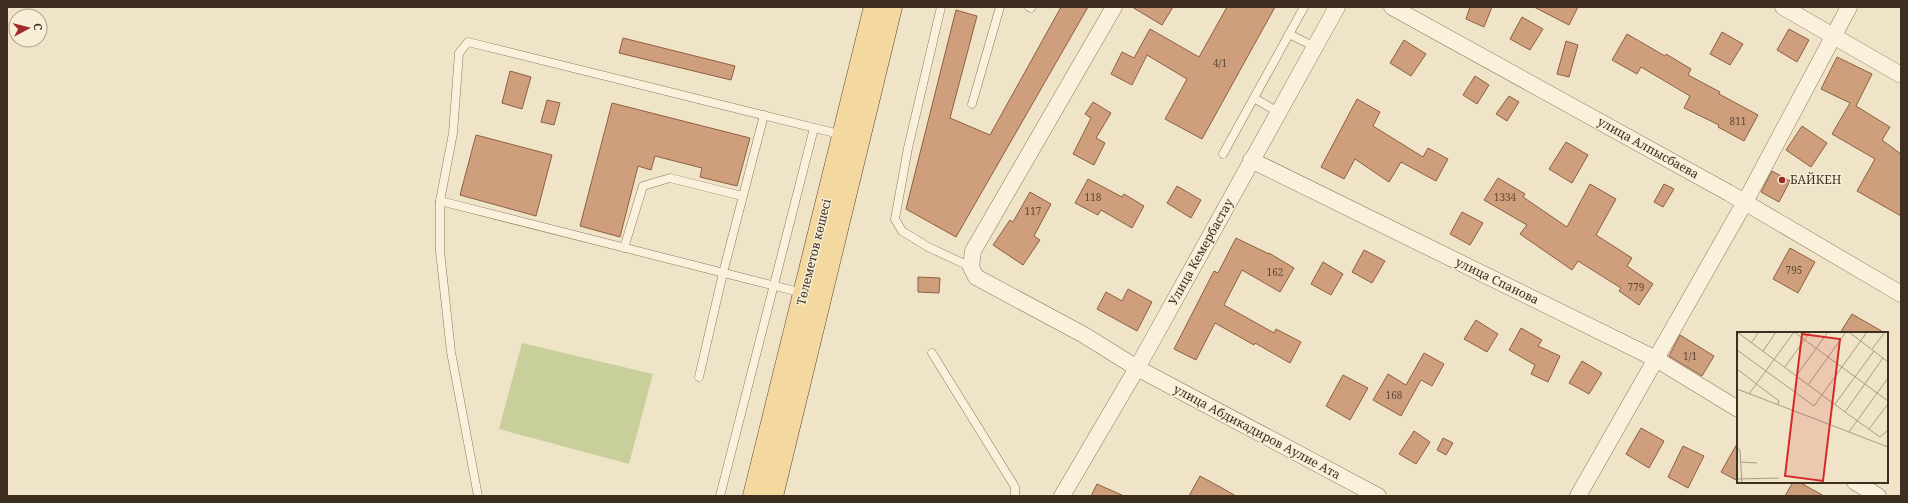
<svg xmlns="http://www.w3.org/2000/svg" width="1908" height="503" font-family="'Noto Serif',serif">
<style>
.green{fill:#c9cf9b}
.building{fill:#cf9f7d;stroke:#8d5f41}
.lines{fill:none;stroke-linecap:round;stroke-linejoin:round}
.lane-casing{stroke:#8d765c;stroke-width:9}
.street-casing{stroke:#8d765c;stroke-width:17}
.primary-casing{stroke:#5b4430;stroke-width:23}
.lane{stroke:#faf1dc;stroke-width:8}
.street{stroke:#faf1dc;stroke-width:16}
.primary{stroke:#f3d9a0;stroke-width:22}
.poi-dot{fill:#9e2a2b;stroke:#f7eed8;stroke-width:1.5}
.labels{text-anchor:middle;stroke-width:3;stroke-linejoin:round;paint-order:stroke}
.number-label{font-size:10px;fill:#624a37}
.street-label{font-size:12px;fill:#3d2e20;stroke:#f7eed8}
.poi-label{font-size:12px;fill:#3d2e20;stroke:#f7eed8;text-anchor:start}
.inset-road{fill:none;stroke:#a89b85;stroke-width:1}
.view{fill:#d62828;fill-opacity:0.15;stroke:#d62828;stroke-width:2}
.inset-edge{fill:none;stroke:#3d2e20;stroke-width:2}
</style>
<rect width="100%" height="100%" fill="#f0e4c8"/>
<polygon class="green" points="522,343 653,374 629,464 499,429"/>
<g class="building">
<polygon points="1061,7 1088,7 956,237 906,209 956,10 977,16 950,118 990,135"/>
<polygon points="1132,7 1173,7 1162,25"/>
<polygon points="1227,7 1275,7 1202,139 1165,119 1187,79 1147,55 1132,85 1111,74 1122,52 1134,58 1150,29 1199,57"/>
<polygon points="1470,7 1492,7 1484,27 1466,19"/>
<polygon points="1534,7 1578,7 1569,25"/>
<polygon points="1522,17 1543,29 1530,50 1510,39"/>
<polygon points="1789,29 1809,40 1797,62 1777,50"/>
<polygon points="1722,32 1743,44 1730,65 1710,54"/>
<polygon points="1627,34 1665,56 1666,54 1691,69 1688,75 1720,92 1719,94 1758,115 1744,141 1718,127 1719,125 1684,108 1690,96 1641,67 1637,74 1612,60"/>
<polygon points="623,38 735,66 731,80 619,53"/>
<polygon points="1404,40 1426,54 1411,76 1390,63"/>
<polygon points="1566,41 1578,45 1569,77 1557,74"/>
<polygon points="1837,57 1872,74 1856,106 1890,127 1882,140 1901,154 1901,216 1857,191 1875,159 1832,134 1850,103 1821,89"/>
<polygon points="510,71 531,77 522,109 502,103"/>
<polygon points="1475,76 1489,85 1477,104 1463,95"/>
<polygon points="1509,96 1519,102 1507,121 1496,114"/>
<polygon points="1357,99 1380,112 1373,126 1423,157 1428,148 1448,159 1436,181 1401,162 1389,182 1355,159 1344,179 1321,167"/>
<polygon points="547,100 560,103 554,125 541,122"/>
<polygon points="1093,102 1111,113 1096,138 1105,143 1094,165 1073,154 1091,118 1085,114"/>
<polygon points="612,103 750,138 737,186 700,177 702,168 655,156 651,170 638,166 620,237 580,226"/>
<polygon points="1802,126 1827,143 1811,167 1786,150"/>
<polygon points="476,135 552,155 536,216 460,195"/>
<polygon points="1566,142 1588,155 1572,183 1549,169"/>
<polygon points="1772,171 1790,181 1779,202 1761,192"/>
<polygon points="1498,178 1525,194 1523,197 1567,227 1590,184 1616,199 1596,235 1632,258 1627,266 1653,284 1639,305 1619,291 1621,288 1578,261 1572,270 1520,234 1527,225 1484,200"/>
<polygon points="1088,179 1122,197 1124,194 1144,206 1132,228 1101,210 1098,215 1075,203"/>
<polygon points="1664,184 1674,189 1663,207 1654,202"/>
<polygon points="1177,186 1201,200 1191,218 1167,203"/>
<polygon points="1030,192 1051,204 1034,236 1040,240 1023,265 993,245 1010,220 1013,222"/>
<polygon points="1462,212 1483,223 1470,245 1450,234"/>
<polygon points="1236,238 1269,254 1269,253 1294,268 1280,292 1242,270 1224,305 1274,333 1276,329 1301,342 1290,363 1255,343 1254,345 1215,323 1196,360 1174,349 1214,271 1218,273"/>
<polygon points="1790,248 1815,262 1798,293 1773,279"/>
<polygon points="1364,250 1385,261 1372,283 1352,272"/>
<polygon points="1323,262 1343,274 1331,295 1311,284"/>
<polygon points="918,277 940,278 939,293 918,292"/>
<polygon points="1128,289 1152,302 1137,331 1097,309 1106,292 1122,301"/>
<polygon points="1852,314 1885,333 1840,333"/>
<polygon points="1476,320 1498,334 1487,352 1464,339"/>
<polygon points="1521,328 1542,340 1538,346 1560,356 1548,382 1531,374 1535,365 1509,350"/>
<polygon points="1680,335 1714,356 1702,376 1669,356"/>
<polygon points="1424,353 1444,364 1432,386 1421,380 1401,416 1373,400 1388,374 1406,385"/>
<polygon points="1582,361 1602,373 1589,394 1569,383"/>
<polygon points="1343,375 1368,388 1350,420 1326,406"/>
<polygon points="1641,428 1664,441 1649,468 1626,454"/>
<polygon points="1414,431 1430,442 1416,464 1399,454"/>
<polygon points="1443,438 1453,443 1446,455 1437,450"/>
<polygon points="1738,442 1738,481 1721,472"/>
<polygon points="1683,446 1704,456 1688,488 1668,477"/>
<polygon points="1200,476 1222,488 1236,496 1189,496"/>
<polygon points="1793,482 1799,482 1824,496 1785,496"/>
<polygon points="1097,484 1124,496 1091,496"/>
</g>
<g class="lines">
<defs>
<g id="lane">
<polyline points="941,7 908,148 895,219 902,231 928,247 971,267"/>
<polyline points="1029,7 1031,8"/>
<polyline points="1289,34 1315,47"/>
<polyline points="1254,98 1278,112"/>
<polyline points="972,104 1000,7"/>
<polyline points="1223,154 1304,7"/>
<polyline points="440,201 440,251 451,352 478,496"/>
<polyline points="624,248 643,186 670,178 742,196"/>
<polyline points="803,293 440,201 453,133 459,53 468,42 843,135"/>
<polyline points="932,353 1015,487 1015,496"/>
<polyline points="699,377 723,273 764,115"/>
<polyline points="720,496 814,128"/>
</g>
<g id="street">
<polyline points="1114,7 973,251 971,267 976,277 1084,335 1137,368 1378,496"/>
<polyline points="1392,7 1729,193 1901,294"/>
<polyline points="1783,7 1901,75"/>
<polyline points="1251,160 1656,359 1738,409"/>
<polyline points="1855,482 1878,496"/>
<polyline points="1062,496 1137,368 1337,7"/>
<polyline points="1578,496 1745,202 1849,7"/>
</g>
<g id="primary">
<polyline points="754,496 875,7"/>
<polyline points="772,496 891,7"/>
</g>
</defs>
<use href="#lane" class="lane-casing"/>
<use href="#street" class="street-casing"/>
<use href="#primary" class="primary-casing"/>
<use href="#lane" class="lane"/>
<use href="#street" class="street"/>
<use href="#primary" class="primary"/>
</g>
<circle class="poi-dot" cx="1782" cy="180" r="4"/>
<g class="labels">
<g class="number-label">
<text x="1220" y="67">4/1</text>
<text x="1738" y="125">811</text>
<text x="1093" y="201">118</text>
<text x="1505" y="201">1334</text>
<text x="1033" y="215">117</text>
<text x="1794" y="274">795</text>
<text x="1275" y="276">162</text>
<text x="1636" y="291">779</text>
<text x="1690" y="360">1/1</text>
<text x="1394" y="399">168</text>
</g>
<g class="street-label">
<text transform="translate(1648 148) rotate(29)" y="4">улица Алпысбаева</text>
<text transform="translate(814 252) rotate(-76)" y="4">Төлеметов көшесі</text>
<text transform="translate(1201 252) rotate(-61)" y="4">Улица Кемербастау</text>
<text transform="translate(1497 281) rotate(26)" y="4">улица Спанова</text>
<text transform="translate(1257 432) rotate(28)" y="4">улица Абдикадиров Аулие Ата</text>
</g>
<g class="poi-label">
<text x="1790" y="184">БАЙКЕН</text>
</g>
</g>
<g transform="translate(1737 332)">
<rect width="151" height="151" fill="#f0e4c8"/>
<path class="inset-road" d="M0 0 108 80M57 0 151 69M112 0 151 30M14 11 22 0M135 17 148 0M0 18 77 74 130 0M26 19 39 0M146 26 108 80 143 105 151 98M48 35 73 0M0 37 42 69 41 72M59 44 91 0M71 53 109 0M0 57 151 115M12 62 57 0M98 72 137 19M132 97 151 72M112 100 151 46M0 116 3 118 5 151M4 130 20 131M0 147 42 146"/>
<path class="view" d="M65 2 103 7 86 149 48 144Z"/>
<rect width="151" height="151" class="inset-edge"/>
</g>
<rect width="1908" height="503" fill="none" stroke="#3d2e20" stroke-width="16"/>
<g transform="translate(28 28) rotate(83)"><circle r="19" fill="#f7eed8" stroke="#ada18e"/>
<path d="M0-3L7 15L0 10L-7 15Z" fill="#9e2a2b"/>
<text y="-6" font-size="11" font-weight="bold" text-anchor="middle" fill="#3d2e20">С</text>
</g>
</svg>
